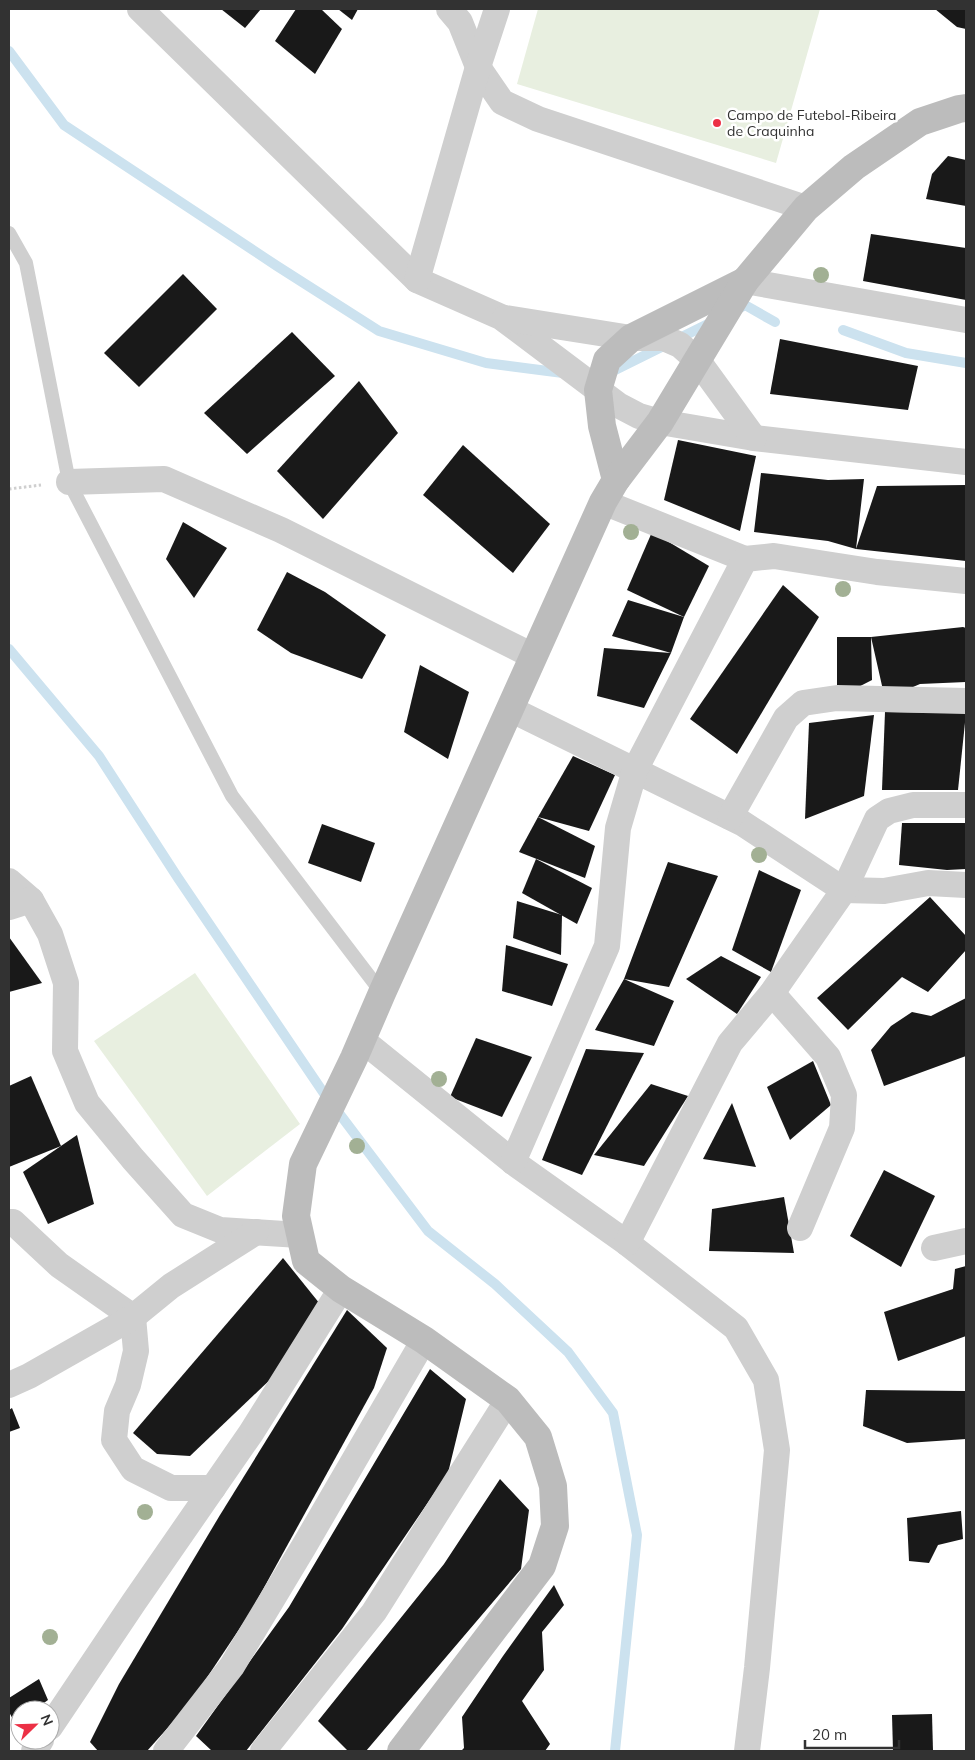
<svg xmlns="http://www.w3.org/2000/svg" width="975" height="1760" font-family="Mulish,sans-serif">
<style>
.green{fill:#e8efe0}
.lines{fill:none;stroke-linecap:round;stroke-linejoin:round}
.stream{stroke:#cce2ef;stroke-width:10}
.building{fill:#191919}
.path{stroke:#cfcfcf;stroke-width:3;stroke-dasharray:2.5 2.5;stroke-linecap:butt}
.lane{stroke:#cfcfcf;stroke-width:14}
.street{stroke:#cfcfcf;stroke-width:26}
.secondary{stroke:#bcbcbc;stroke-width:28}
.tree{fill:#a2b094}
.poi-dot{fill:#ec3045;stroke:#fff;stroke-width:2}
.labels{text-anchor:middle;stroke-width:5;stroke-linejoin:round;paint-order:stroke}
.poi-label{font-size:14px;fill:#323232;stroke:#fff;text-anchor:start}
</style>
<rect width="100%" height="100%" fill="#fff"/>
<g class="green">
<polygon points="538,9 820,9 776,163 517,84"/>
<polygon points="195,973 300,1124 207,1196 94,1041"/>
</g>
<g class="lines">
<g class="stream">
<polyline points="9,51 64,125 277,266 379,331 486,363 563,373"/>
<polyline points="734,311 745,305 775,322"/>
<polyline points="843,330 906,353 966,363"/>
<polyline points="609,373 712,322"/>
<polyline points="9,649 99,756 178,878 323,1092 428,1231 495,1284 568,1352 613,1413 637,1535 615,1751"/>
</g>
</g>
<g class="building">
<polygon points="221,9 261,9 245,28"/>
<polygon points="296,9 321,9 342,29 315,74 275,41"/>
<polygon points="338,9 358,9 352,20"/>
<polygon points="935,9 966,9 966,29 957,27"/>
<polygon points="948,156 966,160 966,206 926,199 932,174"/>
<polygon points="871,234 966,248 966,300 863,281"/>
<polygon points="183,274 217,309 139,387 104,353"/>
<polygon points="292,332 335,376 247,454 204,413"/>
<polygon points="780,339 918,366 908,410 770,394"/>
<polygon points="359,381 398,433 323,519 277,471"/>
<polygon points="678,440 756,456 740,531 664,500"/>
<polygon points="463,445 550,524 513,573 423,495"/>
<polygon points="761,473 828,480 864,479 856,549 877,486 966,485 966,561 856,549 828,541 754,532"/>
<polygon points="183,522 227,548 194,598 166,559"/>
<polygon points="652,532 709,566 684,617 627,590"/>
<polygon points="287,572 325,592 386,635 362,679 291,653 257,630"/>
<polygon points="783,585 819,617 737,754 690,719"/>
<polygon points="628,600 684,617 671,653 644,708 597,696 604,648 671,653 612,636"/>
<polygon points="963,627 966,628 966,682 920,684 885,699 871,637 872,680 837,698 837,637 871,637"/>
<polygon points="420,665 469,692 448,759 404,732"/>
<polygon points="885,712 966,713 958,790 882,790"/>
<polygon points="874,715 864,796 805,819 809,723"/>
<polygon points="573,756 615,775 589,831 538,817"/>
<polygon points="538,817 595,846 585,878 519,852"/>
<polygon points="902,823 966,823 966,869 947,870 899,865"/>
<polygon points="322,824 375,843 361,882 308,863"/>
<polygon points="536,859 592,888 577,924 522,893"/>
<polygon points="668,862 718,876 669,987 624,979 674,1001 654,1046 595,1030 624,979"/>
<polygon points="759,870 801,890 771,972 732,950"/>
<polygon points="930,897 966,936 966,950 928,992 902,977 848,1030 817,998"/>
<polygon points="517,901 562,915 561,955 513,938"/>
<polygon points="9,937 42,983 9,992"/>
<polygon points="506,945 568,964 552,1006 502,991"/>
<polygon points="721,956 761,977 737,1014 686,979"/>
<polygon points="966,998 966,1056 884,1086 871,1050 891,1026 912,1012 931,1016"/>
<polygon points="476,1038 532,1057 502,1117 450,1097"/>
<polygon points="586,1049 644,1053 582,1175 542,1160"/>
<polygon points="813,1061 831,1105 790,1140 767,1087"/>
<polygon points="31,1076 61,1146 9,1167 9,1086"/>
<polygon points="651,1084 688,1096 644,1166 594,1155"/>
<polygon points="732,1103 756,1167 703,1159"/>
<polygon points="77,1135 94,1204 48,1224 23,1172"/>
<polygon points="884,1170 935,1196 901,1267 850,1236"/>
<polygon points="784,1197 794,1253 709,1251 712,1209"/>
<polygon points="283,1258 320,1304 275,1375 190,1456 157,1454 133,1433"/>
<polygon points="966,1266 966,1336 898,1361 884,1312 953,1289 955,1269"/>
<polygon points="347,1310 387,1348 374,1388 250,1613 190,1703 147,1751 98,1751 90,1742 119,1684 220,1515"/>
<polygon points="430,1369 466,1399 448,1473 342,1629 246,1751 212,1751 196,1736 289,1607"/>
<polygon points="866,1390 966,1391 966,1439 907,1443 863,1426"/>
<polygon points="12,1408 20,1428 9,1432 9,1410"/>
<polygon points="500,1479 529,1510 521,1569 366,1751 348,1751 318,1721 444,1564"/>
<polygon points="961,1511 963,1539 938,1545 929,1563 909,1561 907,1518"/>
<polygon points="554,1585 564,1605 542,1632 544,1670 522,1701 550,1744 545,1751 461,1751 464,1748 462,1717 503,1656"/>
<polygon points="39,1679 48,1700 34,1710 20,1710 20,1721 16,1725 9,1712 9,1698"/>
<polygon points="932,1714 933,1751 893,1751 892,1715"/>
</g>
<g class="lines">
<polyline class="path" points="9,489 41,485"/>
<polyline class="lane" points="9,233 26,263 69,482 232,796 382,993"/>
<g class="street">
<polyline points="140,9 417,280 501,317 618,405 639,416 660,422 754,438 966,462"/>
<polyline points="449,9 460,22 478,67 502,102 538,119 806,208"/>
<polyline points="417,280 478,67 497,9"/>
<polyline points="745,281 966,320"/>
<polyline points="505,318 631,338 664,338 680,345 698,361 754,438"/>
<polyline points="69,482 164,479 281,530 533,656"/>
<polyline points="603,502 745,559"/>
<polyline points="510,709 742,823 844,890 884,891 928,883 966,885"/>
<polyline points="730,817 786,718 803,703 837,698 966,701"/>
<polyline points="9,881 31,900"/>
<polyline points="9,907 31,900 50,934 66,983 65,1051 87,1103 133,1159 183,1215 220,1230 300,1235"/>
<polyline points="772,993 828,1057 844,1095 842,1128 800,1228"/>
<polyline points="362,1040 513,1162 627,1243 736,1328 766,1380 777,1450 757,1668 747,1751"/>
<polyline points="513,1162 607,946 618,828 635,770 745,559 774,556 877,572 966,581"/>
<polyline points="9,1222 13,1222 59,1265 133,1317 136,1351 128,1385 117,1411 114,1440 133,1469 171,1488 213,1488"/>
<polyline points="627,1243 730,1043 772,993 844,890 877,819 889,811 913,805 966,805"/>
<polyline points="934,1248 966,1241"/>
<polyline points="9,1385 29,1376 133,1317 171,1286 256,1232"/>
<polyline points="50,1727 134,1602 251,1433 341,1289"/>
<polyline points="34,1751 41,1740"/>
<polyline points="166,1751 232,1666 303,1548 424,1340"/>
<polyline points="263,1751 374,1612 508,1400"/>
</g>
<g class="secondary">
<polyline points="616,480 602,426 598,390 607,360 631,338 745,281"/>
<polyline points="401,1751 542,1566 555,1526 553,1486 538,1437 508,1400 424,1340 341,1289 306,1261 296,1216 303,1164 354,1058 382,993 603,502 616,480 660,422 745,281 806,208 854,167 920,122 959,109 966,108"/>
</g>
</g>
<g class="tree">
<circle cx="821" cy="275" r="8"/>
<circle cx="631" cy="532" r="8"/>
<circle cx="843" cy="589" r="8"/>
<circle cx="759" cy="855" r="8"/>
<circle cx="439" cy="1079" r="8"/>
<circle cx="357" cy="1146" r="8"/>
<circle cx="145" cy="1512" r="8"/>
<circle cx="50" cy="1637" r="8"/>
</g>
<circle class="poi-dot" cx="717" cy="123" r="5"/>
<g class="labels">
<g class="poi-label">
<text x="727" y="120">Campo de Futebol-Ribeira<tspan x="727" dy="16">de Craquinha</tspan></text>
</g>
</g>
<rect width="975" height="1760" fill="none" stroke="#323232" stroke-width="20"/>
<g transform="translate(35 1725) rotate(67)"><circle r="24" fill="#ffffff" stroke="#adadad"/>
<path d="M0-4L9 19L0 12L-9 19Z" fill="#ec3045"/>
<text y="-8" font-size="14" font-weight="bold" text-anchor="middle" fill="#323232">N</text>
</g>
<path d="M805 1740v8h94v-8" fill="none" stroke="#323232" stroke-width="2.5"/>
<text x="812" y="1740" font-size="15" fill="#323232" stroke="#ffffff" stroke-width="4" paint-order="stroke">20 m</text>
</svg>
